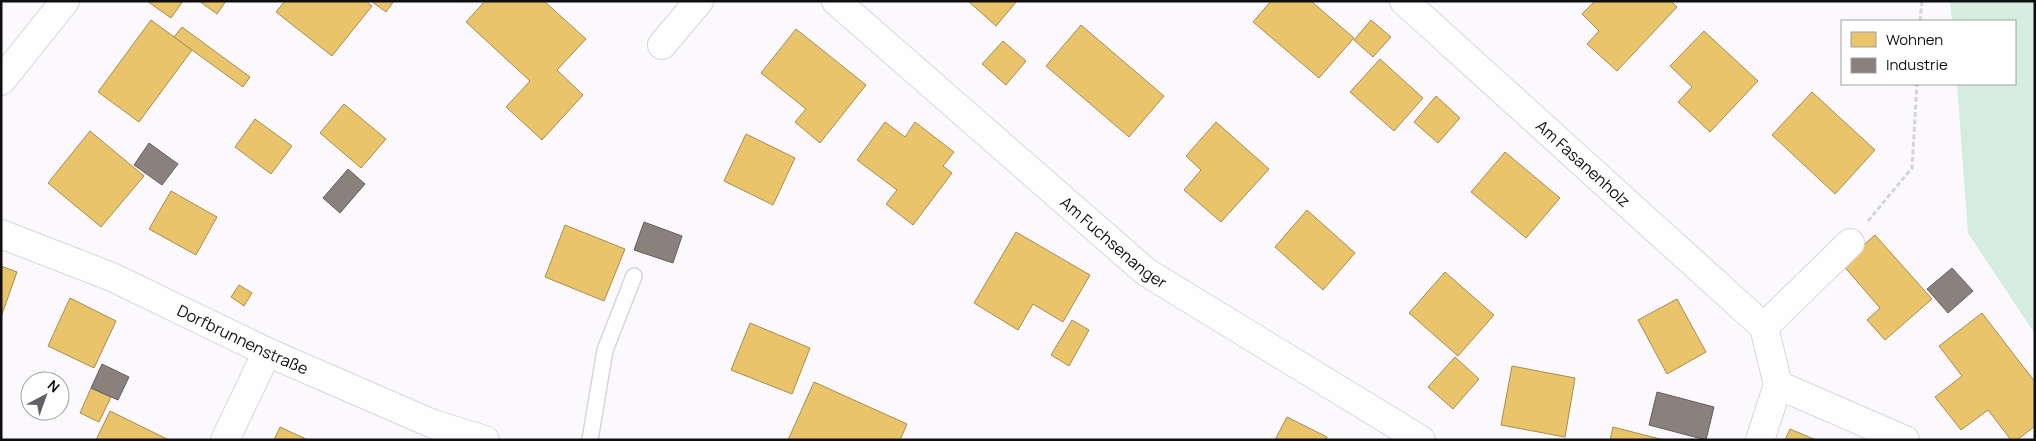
<svg xmlns="http://www.w3.org/2000/svg" width="2036" height="441" font-family="Manrope,sans-serif">
<style>
.green{fill:#d4ede0}
.homes{fill:#e9c46a;stroke:#a88d4f}
.industry{fill:#8a817c;stroke:#655e5c}
.lines{fill:none;stroke-linecap:round;stroke-linejoin:round}
.service-casing{stroke:#d8d6da;stroke-width:18}
.minor-casing{stroke:#d8d6da;stroke-width:30}
.tertiary-casing{stroke:#d8d6da;stroke-width:30}
.path{stroke:#d6d5d6;stroke-width:3;stroke-dasharray:5 2.5;stroke-linecap:butt}
.service{stroke:#fefeff;stroke-width:15}
.minor{stroke:#fefeff;stroke-width:28}
.tertiary{stroke:#fefeff;stroke-width:28}
.labels{text-anchor:middle;stroke-width:5;stroke-linejoin:round;paint-order:stroke}
.street-label{font-size:16px;fill:#0f0e11;stroke:#fff}
</style>
<rect width="100%" height="100%" fill="#fbf9fe"/>
<polygon class="green" points="1950,1 2035,1 2035,334 1968,233 1957,84 2015,84 2015,21 1952,21"/>
<g class="homes">
<polygon points="147,1 183,1 171,18"/>
<polygon points="199,1 226,1 217,14"/>
<polygon points="285,1 366,1 372,6 332,56 276,12"/>
<polygon points="371,1 394,1 386,12"/>
<polygon points="485,1 544,1 586,39 557,70 583,95 542,140 506,107 530,81 466,22"/>
<polygon points="968,1 1017,1 996,26"/>
<polygon points="1271,1 1311,1 1354,38 1319,78 1253,22"/>
<polygon points="1595,1 1671,1 1677,7 1617,71 1587,44 1599,31 1582,14"/>
<polygon points="151,20 192,50 139,122 98,92"/>
<polygon points="1371,20 1391,37 1373,57 1354,40"/>
<polygon points="1081,25 1164,96 1129,137 1046,66"/>
<polygon points="182,27 250,77 243,87 174,37"/>
<polygon points="796,29 866,85 820,143 795,122 806,109 761,73"/>
<polygon points="1704,31 1758,81 1710,132 1678,102 1692,87 1670,66"/>
<polygon points="1003,41 1026,61 1006,85 982,64"/>
<polygon points="1380,59 1423,98 1394,131 1350,92"/>
<polygon points="1812,92 1875,150 1835,194 1772,135"/>
<polygon points="1436,96 1460,118 1438,143 1414,122"/>
<polygon points="344,104 386,139 361,168 320,133"/>
<polygon points="255,119 292,146 271,174 235,147"/>
<polygon points="885,122 905,137 915,122 954,152 943,166 952,173 913,225 886,204 897,190 857,160"/>
<polygon points="1216,122 1269,169 1221,222 1184,190 1201,170 1186,156"/>
<polygon points="90,131 144,176 101,227 48,183"/>
<polygon points="746,134 795,158 773,205 724,181"/>
<polygon points="1505,152 1560,198 1526,238 1471,192"/>
<polygon points="171,191 217,217 196,255 149,229"/>
<polygon points="1307,210 1355,253 1323,290 1275,247"/>
<polygon points="565,225 625,249 604,301 545,277"/>
<polygon points="1016,232 1090,275 1063,322 1033,304 1018,330 974,303"/>
<polygon points="1875,235 1932,299 1885,340 1867,320 1880,308 1842,264"/>
<polygon points="1,266 17,272 1,317"/>
<polygon points="1445,272 1494,315 1458,356 1409,313"/>
<polygon points="239,285 252,293 244,306 231,297"/>
<polygon points="70,298 116,321 94,368 48,346"/>
<polygon points="1677,299 1706,352 1667,374 1638,320"/>
<polygon points="1982,313 2035,382 2035,426 2017,440 2011,440 1988,410 1961,430 1935,397 1962,376 1939,346"/>
<polygon points="1072,320 1089,330 1069,366 1051,355"/>
<polygon points="750,323 810,348 792,394 731,370"/>
<polygon points="1455,357 1479,379 1453,409 1428,387"/>
<polygon points="1512,366 1575,378 1565,437 1501,425"/>
<polygon points="814,382 907,424 900,440 788,440"/>
<polygon points="91,388 111,397 99,422 80,413"/>
<polygon points="110,411 169,440 96,440"/>
<polygon points="1287,417 1327,437 1326,440 1275,440"/>
<polygon points="280,427 308,440 274,440"/>
<polygon points="1613,427 1664,440 1610,440"/>
<polygon points="1790,429 1816,440 1785,440"/>
</g>
<g class="industry">
<polygon points="149,143 178,164 162,185 134,165"/>
<polygon points="348,169 365,184 340,213 323,198"/>
<polygon points="644,222 682,236 673,263 634,250"/>
<polygon points="1952,268 1973,291 1948,313 1927,289"/>
<polygon points="102,364 129,377 118,400 91,388"/>
<polygon points="1657,392 1714,407 1706,440 1649,425"/>
</g>
<g class="lines">
<defs>
<polyline id="service" points="590,440 605,350 634,276"/>
<g id="minor">
<path id="s1" d="M836 1 1146 272 1421 440"/>
<path id="s2" d="M1404 1 1764 327 1778 385 1760 440"/>
<polyline points="662,45 699,1"/>
<polyline points="1764,327 1850,243"/>
<polyline points="1778,385 1905,440"/>
<polyline points="225,440 267,352"/>
</g>
<g id="tertiary">
<polyline points="1,81 65,1"/>
<path id="s3" d="M1 234 112 277 267 352 433 424 485 440"/>
</g>
</defs>
<use href="#service" class="service-casing"/>
<use href="#minor" class="minor-casing"/>
<use href="#tertiary" class="tertiary-casing"/>
<g class="path">
<polyline points="1920,21 1922,1"/>
<polyline points="1868,221 1912,168 1917,84"/>
</g>
<use href="#service" class="service"/>
<use href="#minor" class="minor"/>
<use href="#tertiary" class="tertiary"/>
</g>
<g class="labels">
<g class="street-label">
<text dy="6" stroke="none"><textPath href="#s2" startOffset="242">Am Fasanenholz</textPath></text>
<text dy="6" stroke="none"><textPath href="#s1" startOffset="368">Am Fuchsenanger</textPath></text>
<text dy="6" stroke="none"><textPath href="#s3" startOffset="264">Dorfbrunnenstraße</textPath></text>
</g>
</g>
<rect width="2036" height="441" fill="none" stroke="#0f0e11" stroke-width="5"/>
<rect x="1841" y="20" width="175" height="65" fill="#ffffff" stroke="#9f9fa0"/>
<rect x="1851" y="32" width="25" height="15" fill="#e9c46a" stroke="#9f9fa0"/>
<text x="1886" y="45" font-size="15" fill="#0f0e11">Wohnen</text>
<rect x="1851" y="58" width="25" height="15" fill="#8a817c" stroke="#9f9fa0"/>
<text x="1886" y="70" font-size="15" fill="#0f0e11">Industrie</text>
<g transform="translate(45 396) rotate(41)"><circle r="24" fill="#ffffff" stroke="#9f9fa0"/>
<path d="M0-4L9 19L0 12L-9 19Z" fill="#626064"/>
<text y="-8" font-size="14" font-weight="bold" text-anchor="middle" fill="#0f0e11">N</text>
</g>
</svg>
